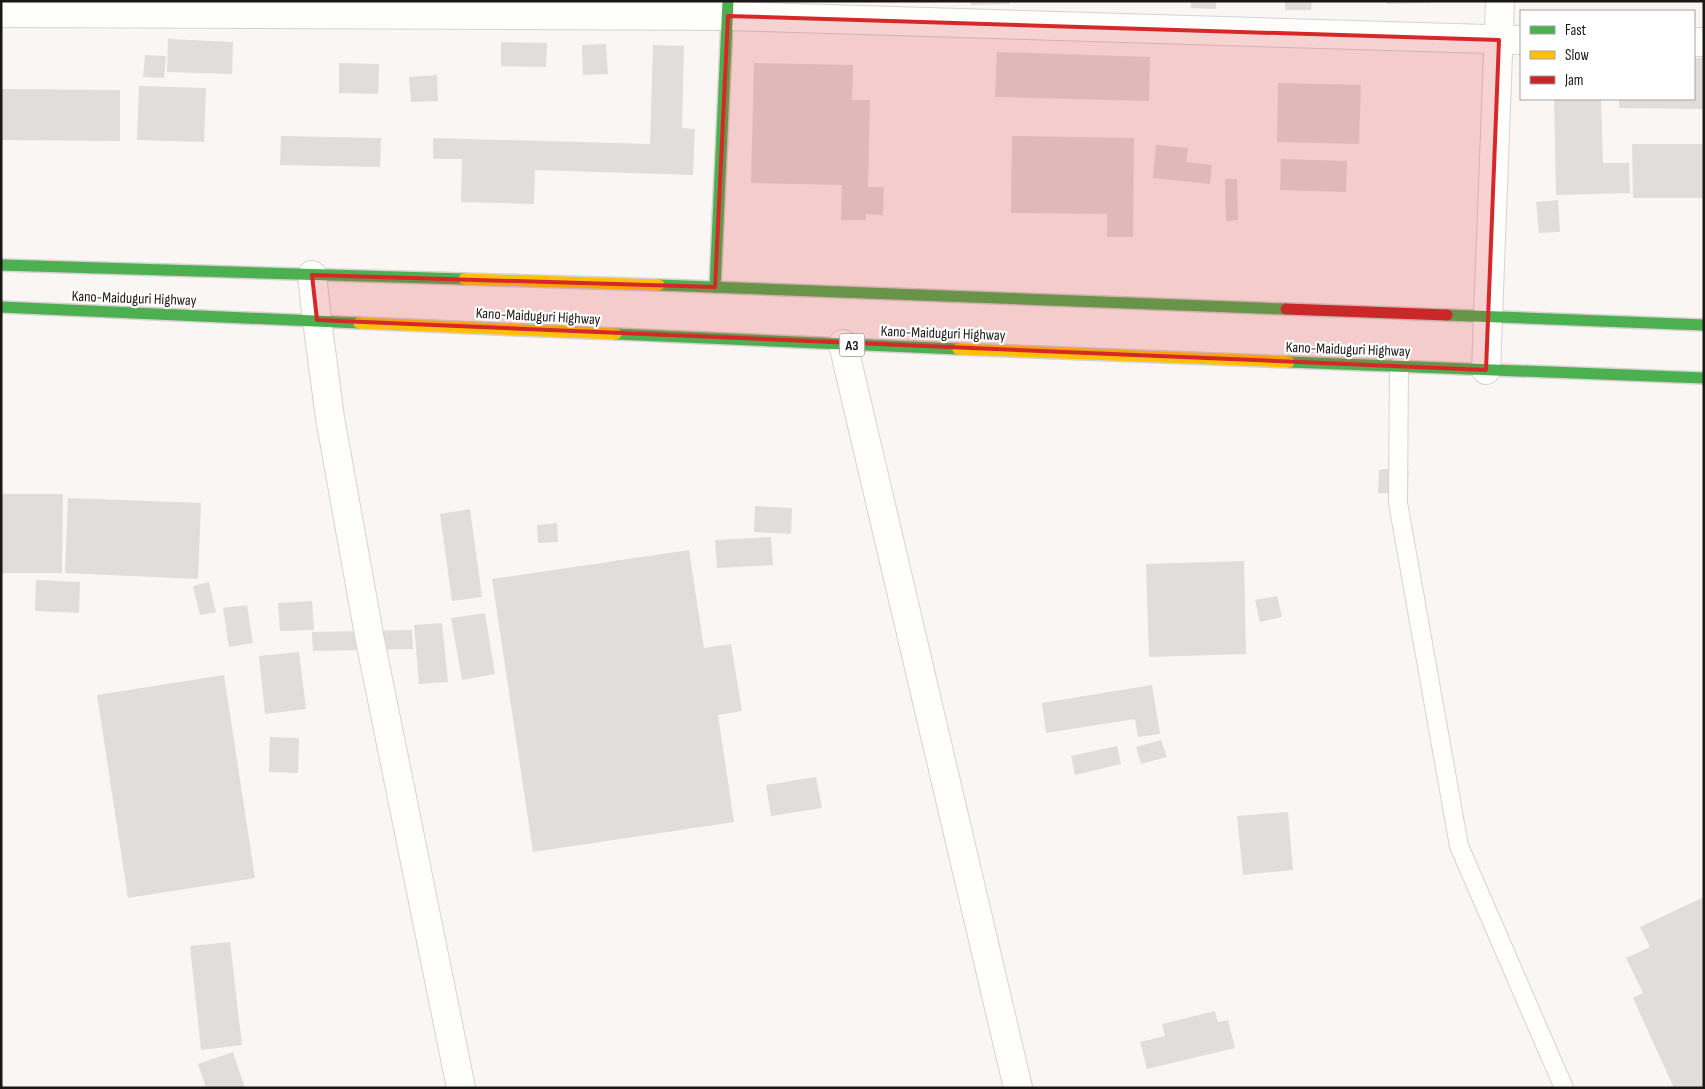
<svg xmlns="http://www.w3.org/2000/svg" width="1705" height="1089" font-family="'Sofia Sans Condensed',sans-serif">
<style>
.building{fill:#e1dddc}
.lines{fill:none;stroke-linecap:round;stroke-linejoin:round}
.lane-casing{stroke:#d6d3d1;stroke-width:20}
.street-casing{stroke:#d6d3d1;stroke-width:30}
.fast-casing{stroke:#d6d3d1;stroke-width:14}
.slow-casing{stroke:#d6d3d1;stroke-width:14}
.jam-casing{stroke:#d6d3d1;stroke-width:14}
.lane{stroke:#fefefd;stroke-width:18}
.street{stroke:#fefefd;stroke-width:28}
.fast{stroke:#4caf50;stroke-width:11}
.slow{stroke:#ffc107;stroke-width:11}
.jam{stroke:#c62828;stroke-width:11}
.marked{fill:#d62828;fill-opacity:0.2;stroke:#d62828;stroke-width:4;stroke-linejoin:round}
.labels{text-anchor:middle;stroke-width:4.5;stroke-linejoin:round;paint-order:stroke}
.shield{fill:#fff;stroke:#5f5d5b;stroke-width:1}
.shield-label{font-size:14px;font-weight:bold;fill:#1b1715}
.street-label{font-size:15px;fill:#1b1715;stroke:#fff}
</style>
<rect width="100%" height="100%" fill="#faf6f4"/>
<g class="building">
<polygon points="971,1 1010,1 1010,4 971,5"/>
<polygon points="1191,1 1216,1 1216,9 1191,8"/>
<polygon points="1285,1 1312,1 1311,10 1285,10"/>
<polygon points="1387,1 1430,1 1430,3 1387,4"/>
<polygon points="168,39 233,42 232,74 167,72"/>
<polygon points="501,42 547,43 546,67 501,66"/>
<polygon points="606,44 608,74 583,75 582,45"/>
<polygon points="653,45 684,46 682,128 695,129 693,175 535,170 534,204 461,202 462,159 433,159 433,138 650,144"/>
<polygon points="997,52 1150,57 1149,101 995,97"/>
<polygon points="145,55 166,56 164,78 143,77"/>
<polygon points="1694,58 1704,58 1704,109 1619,108 1619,99 1694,99"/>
<polygon points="339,63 379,64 378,94 339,93"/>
<polygon points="754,63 853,65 852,100 870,100 868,187 884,187 883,215 866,214 866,220 841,220 842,185 751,183"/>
<polygon points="437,75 438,101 411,102 409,77"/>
<polygon points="1278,83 1361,85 1359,144 1277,142"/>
<polygon points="139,86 206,88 204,142 137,140"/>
<polygon points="1,89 120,90 120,141 1,140"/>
<polygon points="1554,99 1601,99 1603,163 1629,163 1630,193 1556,195"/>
<polygon points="281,136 381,138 380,167 280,165"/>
<polygon points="1012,136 1134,138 1133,237 1107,237 1107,214 1011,213"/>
<polygon points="1632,144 1704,144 1704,198 1633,198"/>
<polygon points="1156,145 1188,148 1186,162 1212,165 1210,184 1153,178"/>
<polygon points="1281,159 1347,161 1346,192 1280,190"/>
<polygon points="1225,179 1237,179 1238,220 1226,221"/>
<polygon points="1558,200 1560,232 1539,233 1536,202"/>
<polygon points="1385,469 1409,471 1406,494 1378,493 1379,470"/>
<polygon points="1,494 63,494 62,573 1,573"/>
<polygon points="68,498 201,503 198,579 65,573"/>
<polygon points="755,506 792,508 791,534 754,532"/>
<polygon points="470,509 482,597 452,601 440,514"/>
<polygon points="557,523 558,542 538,543 537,525"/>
<polygon points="771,537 773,565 717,568 715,540"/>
<polygon points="689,550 704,648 731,644 742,711 718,715 734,822 533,852 492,579"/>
<polygon points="1244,561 1246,654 1149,657 1146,564"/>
<polygon points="36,580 80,582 79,613 35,611"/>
<polygon points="209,582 216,612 200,615 193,586"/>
<polygon points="1277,596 1282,617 1260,622 1255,600"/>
<polygon points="312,601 314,630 280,631 278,603"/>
<polygon points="247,605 253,643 229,647 223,608"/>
<polygon points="485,613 495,674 462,680 451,618"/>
<polygon points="442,623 448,682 419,684 414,625"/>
<polygon points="412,630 413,649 313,651 312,632"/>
<polygon points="299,652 306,709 265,714 259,656"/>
<polygon points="224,675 255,878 128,898 97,695"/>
<polygon points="1152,685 1160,734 1138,737 1135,719 1046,733 1042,703"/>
<polygon points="270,737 299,738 298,773 269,772"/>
<polygon points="1161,740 1167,757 1141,764 1136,747"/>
<polygon points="1117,746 1121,764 1075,775 1071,756"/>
<polygon points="816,777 822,808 771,816 766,785"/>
<polygon points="1288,812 1293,870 1243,875 1237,816"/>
<polygon points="1704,897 1704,1088 1674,1088 1633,998 1643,993 1626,958 1650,947 1640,927"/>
<polygon points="230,942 242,1045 201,1050 190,946"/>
<polygon points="1215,1011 1218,1022 1228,1020 1235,1048 1147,1069 1140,1042 1165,1036 1162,1024"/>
<polygon points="233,1052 245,1088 206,1088 198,1064"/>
</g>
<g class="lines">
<defs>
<polyline id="lane" points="1399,366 1398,503 1459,846 1564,1088"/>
<g id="street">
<polyline points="1,13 728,16 1521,40"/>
<polyline points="1694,42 1704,42"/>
<polyline points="312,275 317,320 330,418 370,640 461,1088"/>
<polyline points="843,344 1018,1088"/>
<polyline points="1486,370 1500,1"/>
</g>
<g id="fast">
<polyline points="1,265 464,279"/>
<polyline points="659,285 1286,309"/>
<polyline points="715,287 728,1"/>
<polyline points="1,307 359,323"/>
<polyline points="1447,315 1704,325"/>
<polyline points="616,334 958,349"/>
<polyline points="1289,362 1704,378"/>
</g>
<g id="slow">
<polyline points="464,279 659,285"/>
<polyline points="359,323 616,334"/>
<polyline points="958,349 1289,362"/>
</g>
<polyline id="jam" points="1286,309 1447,315"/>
</defs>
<use href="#lane" class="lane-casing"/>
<use href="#street" class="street-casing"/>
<use href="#fast" class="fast-casing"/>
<use href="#slow" class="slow-casing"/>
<use href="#jam" class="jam-casing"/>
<use href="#lane" class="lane"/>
<use href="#street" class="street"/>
<use href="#fast" class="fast"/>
<use href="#slow" class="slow"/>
<use href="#jam" class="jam"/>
</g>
<path class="marked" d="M728 16 1499 40 1486 370 317 320 312 275 715 287Z"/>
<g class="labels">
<rect class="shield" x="839.5" y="333.5" width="25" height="23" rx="4"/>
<g class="shield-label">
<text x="852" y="350">A3</text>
</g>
<g class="street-label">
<text transform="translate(134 298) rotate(2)" y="5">Kano-Maiduguri Highway</text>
<text transform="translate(538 316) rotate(3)" y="5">Kano-Maiduguri Highway</text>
<text transform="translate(943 333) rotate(2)" y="5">Kano-Maiduguri Highway</text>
<text transform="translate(1348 349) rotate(2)" y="5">Kano-Maiduguri Highway</text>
</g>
</g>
<rect width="1705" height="1089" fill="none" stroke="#1b1715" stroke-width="5"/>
<rect x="1520" y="10" width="175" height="90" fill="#ffffff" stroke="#a4a2a1"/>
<rect x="1530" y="26" width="25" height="8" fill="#4caf50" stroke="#a4a2a1"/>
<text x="1565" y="35" font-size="15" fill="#1b1715">Fast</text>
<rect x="1530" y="51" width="25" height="8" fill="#ffc107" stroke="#a4a2a1"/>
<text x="1565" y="60" font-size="15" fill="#1b1715">Slow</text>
<rect x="1530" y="76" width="25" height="8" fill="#c62828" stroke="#a4a2a1"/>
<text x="1565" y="85" font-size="15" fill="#1b1715">Jam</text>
</svg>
